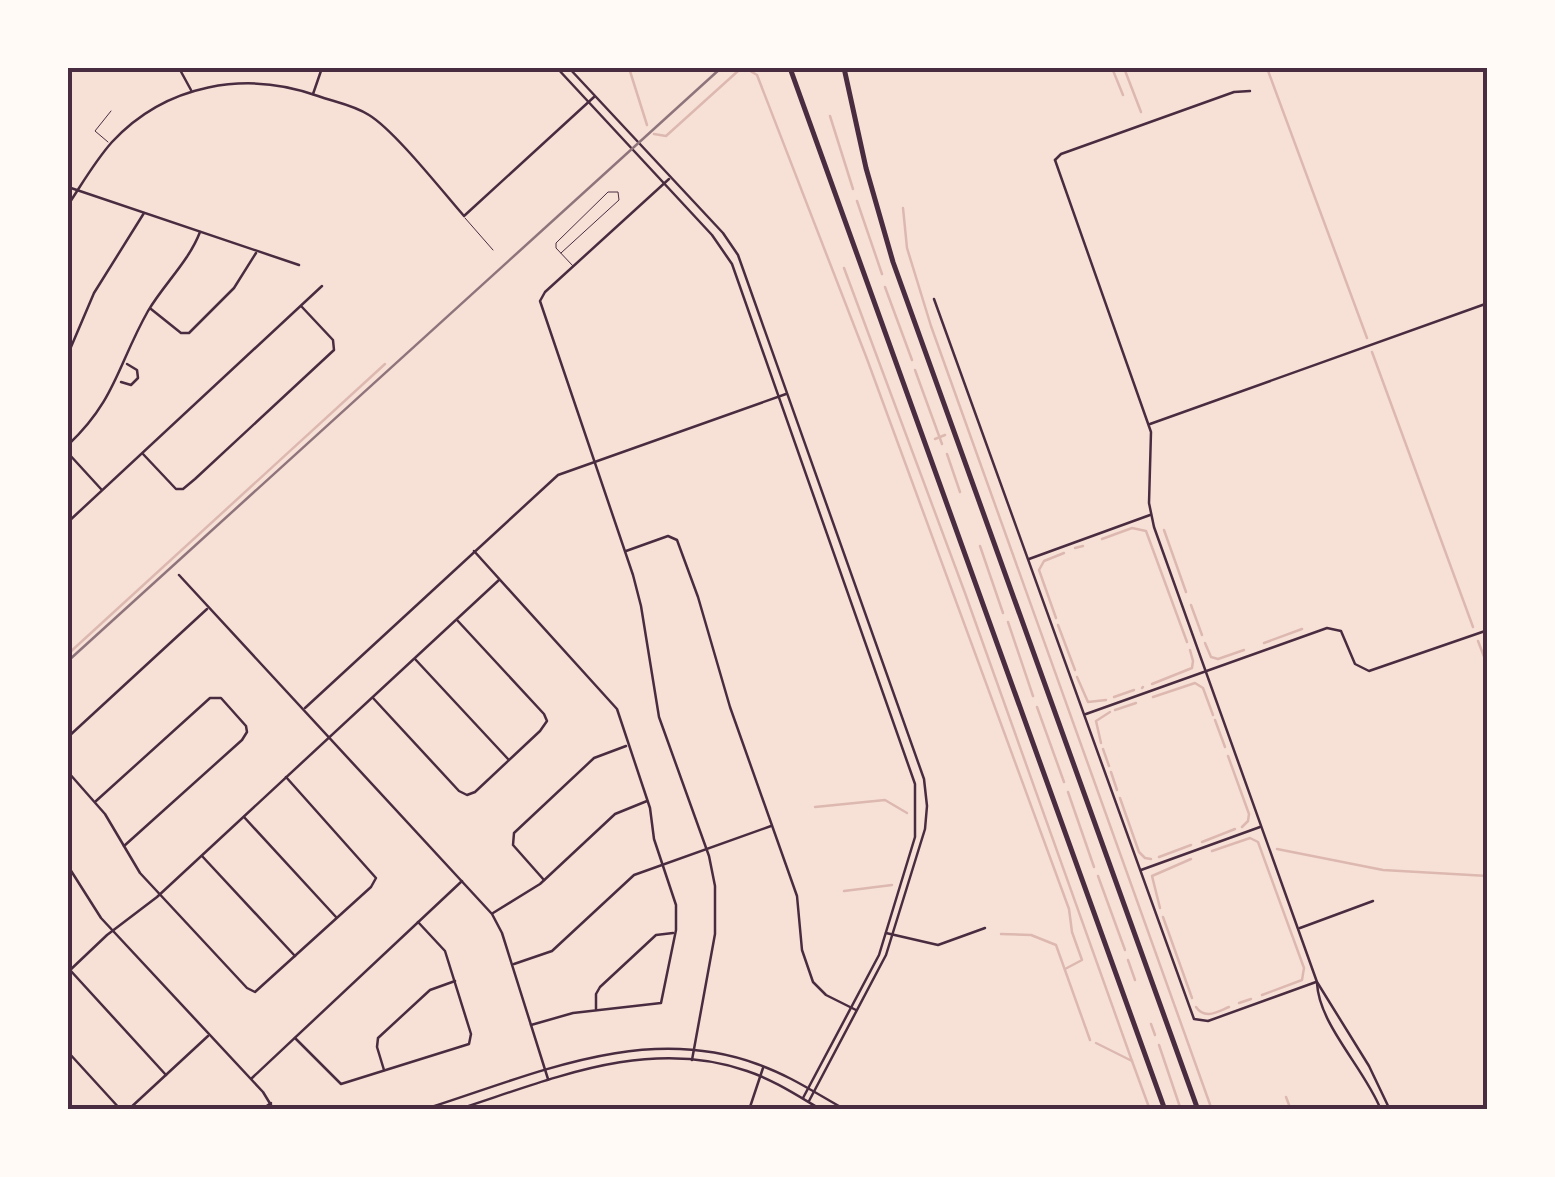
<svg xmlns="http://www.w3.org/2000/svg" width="1555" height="1177" font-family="'Varela Round',sans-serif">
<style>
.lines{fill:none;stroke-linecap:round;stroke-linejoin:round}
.stream{stroke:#dcb8b0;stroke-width:2.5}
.service{stroke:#4a2c40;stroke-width:1}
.minor{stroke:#4a2c40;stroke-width:2.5}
.tertiary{stroke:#4a2c40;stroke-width:2.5}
.secondary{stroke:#4a2c40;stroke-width:2.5}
.motorway{stroke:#4a2c40;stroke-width:5}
.rail{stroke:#8f747c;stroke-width:2.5}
.neatline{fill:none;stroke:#4a2c40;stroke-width:4}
</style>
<rect width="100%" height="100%" fill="#f7e1d7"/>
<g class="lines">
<g class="stream">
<polyline points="629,68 647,125"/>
<polyline points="1112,68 1123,95"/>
<polyline points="1124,68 1141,112"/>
<polyline points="1267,68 1367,338"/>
<polyline points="830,116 853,189"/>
<polyline points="654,134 666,136 738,71 747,69 757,75 867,359 1069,909 1072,932 1082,960 1065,969"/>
<polyline points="857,201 882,274"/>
<polyline points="903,208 907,248 931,326 1212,1110"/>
<polyline points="844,268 965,593 1132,1061"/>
<polyline points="885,287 912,360"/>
<polyline points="1372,352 1473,627"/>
<polyline points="915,370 942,444"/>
<polyline points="935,439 945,435"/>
<polyline points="947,454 960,492"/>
<polyline points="1164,530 1186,592"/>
<polyline points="1102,539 1132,528 1146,531 1187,642"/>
<polyline points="980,546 1003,613"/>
<polyline points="1075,548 1083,546"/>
<polyline points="1191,605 1202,635"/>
<polyline points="1056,618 1039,570 1044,561 1064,553"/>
<polyline points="1008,622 1033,696"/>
<polyline points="1058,625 1075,670"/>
<polyline points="1478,641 1488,667"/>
<polyline points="1205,643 1211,657 1218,659 1244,650"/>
<polyline points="1264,643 1302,629"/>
<polyline points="68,654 385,364"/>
<polyline points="1077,677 1088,702 1106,700"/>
<polyline points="1152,684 1192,668 1193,661 1190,650"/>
<polyline points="1142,688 1143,687"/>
<polyline points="1114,697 1134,690"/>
<polyline points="1153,697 1195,683 1203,688 1213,715"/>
<polyline points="1037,707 1064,782"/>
<polyline points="1115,710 1136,703"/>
<polyline points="1215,720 1225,747"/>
<polyline points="1101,743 1096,721 1110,712"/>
<polyline points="1103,749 1109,766"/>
<polyline points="1228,756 1249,814 1248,821 1242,827"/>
<polyline points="1111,772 1117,790"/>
<polyline points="1068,792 1094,867"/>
<polyline points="1120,798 1139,852 1145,858 1151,859"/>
<polyline points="815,807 885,800 907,813"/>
<polyline points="1202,842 1235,829"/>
<polyline points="1277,849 1383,870 1488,876"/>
<polyline points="1212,851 1250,838 1258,842 1304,968 1302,980 1262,995"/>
<polyline points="1159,857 1191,845"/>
<polyline points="1098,876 1125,950"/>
<polyline points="844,891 892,885"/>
<polyline points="1160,908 1152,876 1191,859"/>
<polyline points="1163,917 1192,998"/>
<polyline points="1001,934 1031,935 1056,945 1090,1040"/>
<polyline points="1128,960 1135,980"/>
<polyline points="1239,1003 1251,999"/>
<path d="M1196 1007C1205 1020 1217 1012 1229 1007"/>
<polyline points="1151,1024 1155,1035"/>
<polyline points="1096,1043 1132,1061 1150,1110"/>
<polyline points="1159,1045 1181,1110"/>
<polyline points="1286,1097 1291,1110"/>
</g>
<g class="service">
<polyline points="108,142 95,131 111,111"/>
<polyline points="465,218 493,250"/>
<polyline points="561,253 619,200 618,192 608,192 556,243 556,248 573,266"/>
</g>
<g class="minor">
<polyline points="179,68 191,90"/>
<polyline points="313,94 322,68"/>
<polyline points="1055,160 1061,154 1234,92 1250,91"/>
<polyline points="68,187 299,265"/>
<path d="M68 205C82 184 95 161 112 142 166 84 246 70 318 96 335 102 354 105 369 115 395 131 442 191 464 216L594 97"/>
<polyline points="934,299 1194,1019 1208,1021 1316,982"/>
<polyline points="151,309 181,333 189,333 234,288 256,253"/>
<polyline points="68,354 94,293 144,213"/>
<polyline points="121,382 131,385 138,378 137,370 127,364"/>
<polyline points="1150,424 1488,303"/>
<path d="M68 445C116 400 118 364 148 311 164 284 189 261 200 232"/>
<polyline points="68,453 101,489"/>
<polyline points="143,454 176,489 183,489 195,479 334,350 333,340 302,307"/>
<polyline points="68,522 322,286"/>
<polyline points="474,551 617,709 650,808 654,839 676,905 676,930 661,1003 573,1013 531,1025"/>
<polyline points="626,551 668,536 677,540 698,597 730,707 797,896 802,950 813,982 826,995 856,1010"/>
<polyline points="1029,559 1150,515"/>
<polyline points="179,575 492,914 502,933 548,1079"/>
<polyline points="415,659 508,759"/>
<polyline points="373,698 459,791 467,795 475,792 540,731 547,721 544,714 457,620"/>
<polyline points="305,708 558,475 786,394"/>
<polyline points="1086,714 1327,628 1341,631 1355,664 1369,671 1488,630"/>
<polyline points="68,737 207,609"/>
<polyline points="68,772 105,814 140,873 247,988 255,992 371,887 376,878 286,777"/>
<polyline points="96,801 210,698 221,698 246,726 247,732 242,740 124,846"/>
<polyline points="244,817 336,917"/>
<polyline points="202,856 295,956"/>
<polyline points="68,866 101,918 263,1092 274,1110"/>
<polyline points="1141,870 1260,827"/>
<polyline points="544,880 513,845 514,833 594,758 626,746"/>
<polyline points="493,913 540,884 615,814 647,801"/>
<polyline points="1300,928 1373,901"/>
<polyline points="886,933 938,945 985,928"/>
<polyline points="514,964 552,951 634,875 771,826"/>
<polyline points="70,970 166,1075"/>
<polyline points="68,972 107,935 157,897 499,580"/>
<polyline points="596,1009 596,994 600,987 656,935 673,933"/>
<polyline points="295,1038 341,1084 469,1044 471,1034 445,951 418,922"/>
<polyline points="68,1052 121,1110"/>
<polyline points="384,1070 377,1047 378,1038 430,990 455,981"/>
<polyline points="252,1078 462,881"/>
<polyline points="128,1110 208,1036"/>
<polyline points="261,1110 271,1103"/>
<polyline points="749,1110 763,1068"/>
</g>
<g class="tertiary">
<polyline points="1055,160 1151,432 1149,503 1154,527 1317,982 1369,1066 1390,1110"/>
<polyline points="669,179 545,292 540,301 633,575 641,606 659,717 709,856 715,886 715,934 692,1060"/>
<path d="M1317 983C1319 1025 1365 1069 1381 1110"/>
</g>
<g class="secondary">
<polyline points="557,68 712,235 732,264 915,784 915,837 879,955 803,1098"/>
<polyline points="569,68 723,233 738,255 924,779 927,806 925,829 886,955 809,1101"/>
<path d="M422 1110C531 1076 643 1022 757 1064 789 1075 817 1094 846 1110"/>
<path d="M456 1110C550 1080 648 1036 747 1071 774 1080 798 1096 822 1110"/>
</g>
<g class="motorway">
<polyline points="790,68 1165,1110"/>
<polyline points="844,68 866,168 893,262 1198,1110"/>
</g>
<polyline class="rail" points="68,661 721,68"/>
</g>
<rect width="1555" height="1177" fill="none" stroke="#fffaf5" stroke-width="140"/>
<rect x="70" y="70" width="1415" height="1037" class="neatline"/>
</svg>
